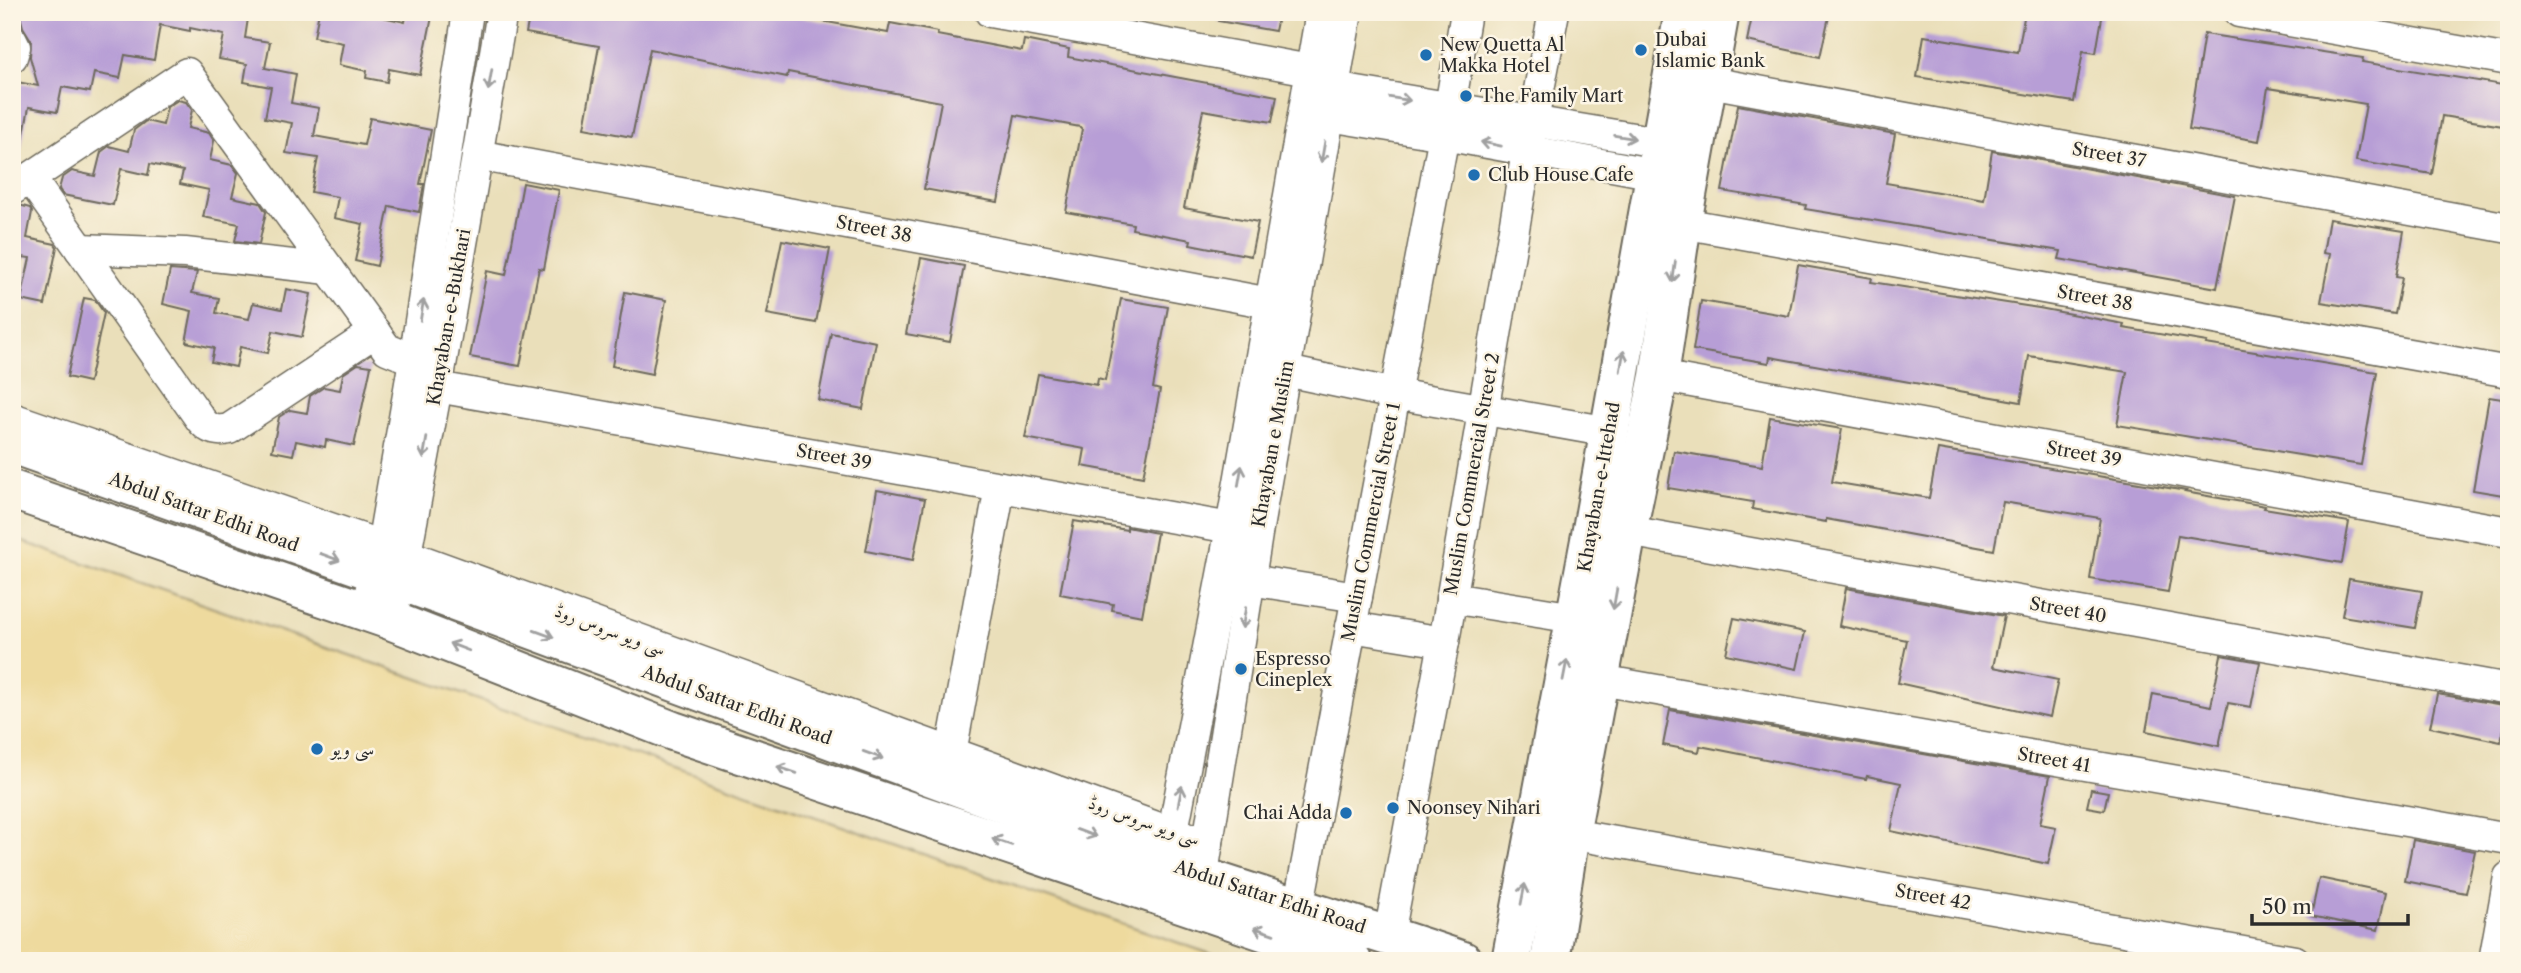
<svg xmlns="http://www.w3.org/2000/svg" width="2521" height="973" font-family="'Libre Caslon Text',Amiri,serif">
<style>
.sand{fill:#eeda9e;stroke:#8c8264;stroke-width:2}
.building{fill:#b79ed6}
.lines{fill:none;stroke-linecap:round;stroke-linejoin:round}
.minor-casing{stroke:#6e6a5d;stroke-width:33}
.major-casing{stroke:#6e6a5d;stroke-width:42}
.minor{stroke:#fff;stroke-width:30}
.major{stroke:#fff;stroke-width:38}
.oneway{stroke:#a0a0a0}
.poi-dot{fill:#1f6fb2;stroke:#fcf5e5;stroke-width:2.5}
.labels{text-anchor:middle;stroke-width:5;stroke-linejoin:round;paint-order:stroke}
.poi-label{font-size:18px;fill:#2b2b2b;stroke:#fcf5e5;text-anchor:start}
.street-label{font-size:18px;fill:#2b2b2b;stroke:#fcf5e5}
</style>
<rect width="100%" height="100%" fill="#fcf5e5"/>
<filter id="ink" filterUnits="userSpaceOnUse"><feTurbulence type="fractalNoise" baseFrequency=".0143" numOctaves="2"/><feDisplacementMap in="SourceGraphic" scale="14" xChannelSelector="R" yChannelSelector="G"/><feConvolveMatrix kernelMatrix="1 2 1 2 8 2 1 2 1" color-interpolation-filters="sRGB"/></filter>
<filter id="wash" filterUnits="userSpaceOnUse"><feTurbulence type="fractalNoise" baseFrequency=".00686" numOctaves="4" result="noise"/><feDisplacementMap in="SourceGraphic" scale="28" xChannelSelector="R" yChannelSelector="G"/><feGaussianBlur stdDeviation="1.57" result="paint"/><feColorMatrix in="noise" values="0 0 0 0 0 0 0 0 0 0 0 0 0 0 0 0 0 1.4 0 .05"/><feComposite in="paint" operator="in"/></filter>
<g filter="url(#wash)">
<rect width="100%" height="100%" fill="#eadfba"/>
<polygon class="sand" points="12,538 1231,961 12,961"/>
<g id="blocks">
<g class="building">
<polygon points="19,12 249,12 245,38 270,42 265,68 296,74 291,103 319,108 314,136 364,145 370,118 431,130 420,184 424,184 419,212 389,206 377,266 355,261 363,224 334,218 338,197 311,192 318,158 286,153 292,123 265,118 271,87 244,82 247,64 219,59 224,35 190,28 190,31 160,25 154,60 125,55 120,78 94,73 90,92 62,87 57,112 29,107 21,150 12,149 12,81 38,86 30,57 31,40 23,27"/>
<polygon points="319,12 360,12 405,22 407,12 433,12 420,75 389,69 387,82 366,78 367,71 339,65 343,43 314,37"/>
<polygon points="530,12 799,12 799,17 888,33 890,23 938,32 937,35 1022,51 1024,40 1069,49 1068,57 1277,96 1272,122 1203,110 1184,208 1258,222 1251,256 1190,244 1191,240 1132,229 1133,224 1066,212 1082,129 1080,127 1015,115 998,202 957,195 924,189 941,102 788,72 787,77 650,49 632,137 584,128 599,46 526,33"/>
<polygon points="1219,12 1279,12 1275,31 1218,21"/>
<polygon points="1753,12 1830,12 1820,57 1747,41"/>
<polygon points="2025,12 2103,12 2096,53 2083,51 2074,102 1917,77 1924,36 2018,52"/>
<polygon points="2204,34 2363,58 2362,62 2509,86 2509,127 2442,116 2432,174 2356,161 2366,104 2268,88 2259,141 2189,129"/>
<polygon points="178,100 186,102 192,110 188,128 209,133 214,141 210,160 232,165 238,173 232,197 260,203 266,212 259,244 235,241 239,224 203,217 209,190 180,184 183,171 150,164 148,175 121,169 113,205 63,195 59,189 62,178 72,171 95,176 101,152 109,146 129,151 134,130 146,121 163,125 167,107"/>
<polygon points="1738,105 1895,134 1886,183 1984,200 1992,151 2235,196 2217,288 2059,259 2061,251 1805,209 1806,205 1722,191"/>
<polygon points="523,183 559,190 544,269 539,268 520,366 470,357 487,271 506,275"/>
<polygon points="19,205 30,208 32,212 27,238 55,244 57,247 45,305 21,300 30,258 23,257 20,271 12,271 12,214 14,207"/>
<polygon points="2329,219 2404,231 2396,277 2402,278 2395,314 2321,302 2330,254 2323,253"/>
<polygon points="782,240 830,249 816,323 767,314"/>
<polygon points="921,258 964,266 950,342 906,334"/>
<polygon points="1798,265 1872,278 1871,282 2039,308 2124,324 2123,328 2207,342 2206,344 2377,372 2361,465 2117,425 2127,372 2029,356 2021,402 1770,357 1769,363 1693,350 1701,301 1789,316"/>
<polygon points="170,270 197,272 192,293 219,298 216,313 249,319 253,303 282,309 286,289 311,294 302,337 273,331 268,353 240,347 236,367 211,362 214,348 186,342 192,311 163,304"/>
<polygon points="625,292 666,300 652,374 612,366"/>
<polygon points="84,298 95,300 104,313 89,382 67,377"/>
<polygon points="1121,299 1168,307 1153,388 1160,390 1143,477 1082,466 1085,449 1025,438 1038,374 1097,385 1098,378 1105,380"/>
<polygon points="831,333 876,342 863,409 818,400"/>
<polygon points="358,364 371,366 354,446 326,440 325,447 296,441 293,455 272,451 279,417 290,410 307,413 310,396 324,387 340,390 343,374"/>
<polygon points="2489,397 2509,400 2509,496 2473,490"/>
<polygon points="1770,417 1842,429 1832,482 1929,498 1938,449 2186,491 2185,492 2265,506 2264,508 2349,522 2342,563 2178,535 2168,592 2090,579 2100,518 2003,502 1994,550 1826,519 1826,522 1752,509 1753,502 1668,488 1674,451 1762,466"/>
<polygon points="877,490 925,499 913,560 866,551"/>
<polygon points="1074,521 1127,530 1127,527 1157,533 1142,616 1112,610 1113,604 1060,594"/>
<polygon points="2349,579 2422,591 2415,628 2342,616"/>
<polygon points="1846,588 2004,616 1993,667 2058,680 2050,717 1898,683 1907,640 1839,626"/>
<polygon points="1734,618 1805,632 1797,669 1726,654"/>
<polygon points="2221,655 2260,662 2251,707 2228,703 2219,746 2146,731 2153,694 2211,706"/>
<polygon points="2437,694 2509,706 2501,742 2430,727"/>
<polygon points="1670,710 2050,776 2040,824 2056,827 2048,864 1891,831 1901,783 1867,776 1866,779 1700,746 1699,752 1663,745"/>
<polygon points="2091,789 2108,792 2104,810 2087,807"/>
<polygon points="2413,840 2475,851 2466,893 2405,881"/>
<polygon points="2319,878 2386,892 2378,930 2311,916"/>
</g>
</g>
</g>
<g filter="url(#ink)">
<use href="#blocks" fill-opacity="0" stroke="#6e6a5d" stroke-width="2"/>
<g class="lines">
<defs>
<g id="minor">
<polyline points="990,12 1310,70"/>
<polyline points="2239,12 2509,60"/>
<polyline points="12,41 15,47 12,57"/>
<polyline points="1709,82 2509,228"/>
<polyline points="1333,88 1681,146"/>
<polyline points="1450,107 1466,12"/>
<polyline points="1329,116 1444,135 1677,178"/>
<polyline points="477,155 1270,303"/>
<path d="M30 178 201 420C209 430 217 432 229 429L375 332"/>
<polyline points="12,190 187,73 387,349 414,360"/>
<polyline points="1682,223 2509,372"/>
<polyline points="80,249 185,253 329,269"/>
<polyline points="1286,371 1395,394 1610,432"/>
<polyline points="1659,376 2509,532"/>
<polyline points="437,387 1231,528"/>
<polyline points="12,418 382,546 1173,833 1208,843"/>
<polyline points="1606,527 2509,689"/>
<polyline points="1250,580 1357,597"/>
<polyline points="1451,598 1575,618"/>
<polyline points="365,611 382,546 414,360 468,12"/>
<polyline points="390,620 401,581 440,371 502,12"/>
<polyline points="1351,627 1444,642"/>
<polyline points="1600,680 2509,839"/>
<polyline points="951,753 1000,487"/>
<polyline points="1570,834 2295,961"/>
<polyline points="1169,852 1231,528 1321,12"/>
<polyline points="1205,861 1258,528 1347,12"/>
<polyline points="1298,909 1444,135"/>
<polyline points="1389,935 1444,642 1527,152 1554,12"/>
<polyline points="2494,961 2509,877"/>
</g>
<g id="major">
<path d="M12 444 401 581 1203 877C1289 906 1377 931 1463 961"/>
<polyline points="12,490 390,620 673,731 1352,961"/>
<polyline points="1511,961 1593,524 1684,12"/>
<polyline points="1550,961 1570,834 1627,532 1659,376 1682,223 1720,12"/>
</g>
</defs>
<use href="#minor" class="minor-casing"/>
<use href="#major" class="major-casing"/>
<use href="#minor" class="minor"/>
<use href="#major" class="major"/>
</g>
<defs><path id="oneway-shaft" d="M-6 0H5M1.5-3L5.5 0L1.5 3" fill="none" stroke-width="1.6" stroke-linecap="round" stroke-linejoin="round" transform="scale(1.75)"/></defs>
<g class="oneway">
<use href="#oneway-shaft" transform="translate(490 80) rotate(100)"/>
<use href="#oneway-shaft" transform="translate(1400 99) rotate(9)"/>
<use href="#oneway-shaft" transform="translate(1625 137) rotate(9)"/>
<use href="#oneway-shaft" transform="translate(1491 144) rotate(-168)"/>
<use href="#oneway-shaft" transform="translate(1323 152) rotate(100)"/>
<use href="#oneway-shaft" transform="translate(1674 272) rotate(98)"/>
<use href="#oneway-shaft" transform="translate(422 310) rotate(-81)"/>
<use href="#oneway-shaft" transform="translate(1622 361) rotate(-80)"/>
<use href="#oneway-shaft" transform="translate(425 448) rotate(100)"/>
<use href="#oneway-shaft" transform="translate(1240 476) rotate(-80)"/>
<use href="#oneway-shaft" transform="translate(330 557) rotate(20)"/>
<use href="#oneway-shaft" transform="translate(1615 599) rotate(100)"/>
<use href="#oneway-shaft" transform="translate(1244 618) rotate(99)"/>
<use href="#oneway-shaft" transform="translate(544 634) rotate(20)"/>
<use href="#oneway-shaft" transform="translate(459 647) rotate(-159)"/>
<use href="#oneway-shaft" transform="translate(1565 670) rotate(-79)"/>
<use href="#oneway-shaft" transform="translate(873 755) rotate(20)"/>
<use href="#oneway-shaft" transform="translate(787 770) rotate(-161)"/>
<use href="#oneway-shaft" transform="translate(1180 796) rotate(-79)"/>
<use href="#oneway-shaft" transform="translate(1086 833) rotate(20)"/>
<use href="#oneway-shaft" transform="translate(1002 842) rotate(-161)"/>
<use href="#oneway-shaft" transform="translate(1523 894) rotate(-79)"/>
<use href="#oneway-shaft" transform="translate(1264 931) rotate(-161)"/>
</g>
</g>
<g class="poi-dot">
<circle cx="1641" cy="50" r="7"/>
<circle cx="1426" cy="55" r="7"/>
<circle cx="1466" cy="96" r="7"/>
<circle cx="1474" cy="175" r="7"/>
<circle cx="1241" cy="669" r="7"/>
<circle cx="317" cy="749" r="7"/>
<circle cx="1393" cy="808" r="7"/>
<circle cx="1346" cy="813" r="7"/>
</g>
<g class="labels">
<g class="poi-label">
<text x="1655" y="46">Dubai<tspan x="1655" dy="21">Islamic Bank</tspan></text>
<text x="1440" y="51">New Quetta Al<tspan x="1440" dy="21">Makka Hotel</tspan></text>
<text x="1480" y="102">The Family Mart</text>
<text x="1488" y="181">Club House Cafe</text>
<text x="1255" y="665">Espresso<tspan x="1255" dy="21">Cineplex</tspan></text>
<text x="331" y="755">سی ویو</text>
<text x="1407" y="814">Noonsey Nihari</text>
<text x="1332" y="819" text-anchor="end">Chai Adda</text>
</g>
<g class="street-label">
<text transform="translate(2109 155) rotate(10)" y="6">Street 37</text>
<text transform="translate(874 229) rotate(11)" y="6">Street 38</text>
<text transform="translate(2095 298) rotate(10)" y="6">Street 38</text>
<text transform="translate(449 317) rotate(-80)" y="6">Khayaban-e-Bukhari</text>
<text transform="translate(1273 444) rotate(-80)" y="6">Khayaban e Muslim</text>
<text transform="translate(2084 454) rotate(10)" y="6">Street 39</text>
<text transform="translate(834 457) rotate(10)" y="6">Street 39</text>
<text transform="translate(1472 474) rotate(-80)" y="6">Muslim Commercial Street 2</text>
<text transform="translate(1599 487) rotate(-80)" y="6">Khayaban-e-Ittehad</text>
<text transform="translate(204 512) rotate(20)" y="6">Abdul Sattar Edhi Road</text>
<text transform="translate(1371 522) rotate(-79)" y="6">Muslim Commercial Street 1</text>
<text transform="translate(2068 610) rotate(10)" y="6">Street 40</text>
<text transform="translate(610 630) rotate(20)" y="6">سی ویو سروس روڈ</text>
<text transform="translate(737 705) rotate(20)" y="6">Abdul Sattar Edhi Road</text>
<text transform="translate(2054 760) rotate(10)" y="6">Street 41</text>
<text transform="translate(1144 821) rotate(19)" y="6">سی ویو سروس روڈ</text>
<text transform="translate(1270 897) rotate(18)" y="6">Abdul Sattar Edhi Road</text>
<text transform="translate(1933 897) rotate(10)" y="6">Street 42</text>
</g>
</g>
<rect width="2521" height="973" fill="none" stroke="#fcf5e5" stroke-width="42"/>
<path d="M2252 914v10h156v-10" fill="none" stroke="#2b2b2b" stroke-width="3.5"/>
<text x="2262" y="914" font-size="21" fill="#2b2b2b" stroke="#fcf5e5" stroke-width="5" paint-order="stroke">50 m</text>
</svg>
